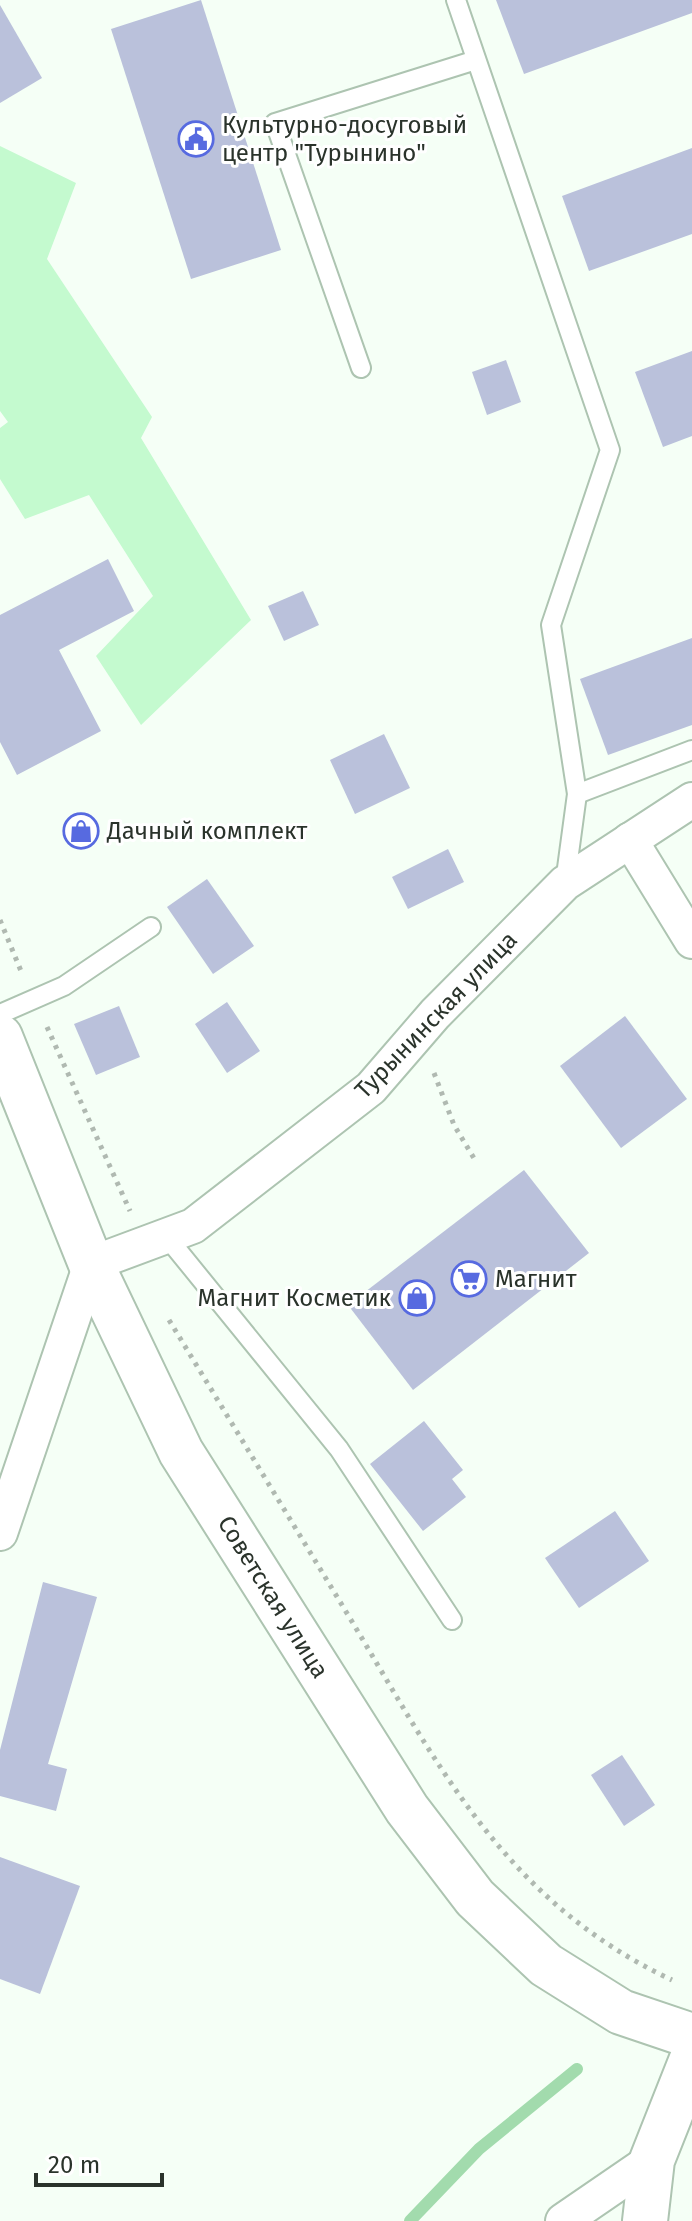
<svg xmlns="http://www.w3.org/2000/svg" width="692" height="2221" font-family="'Fira Sans',sans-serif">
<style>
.green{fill:#c4facf}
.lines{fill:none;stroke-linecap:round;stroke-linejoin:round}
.stream{stroke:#a2dbad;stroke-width:12}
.building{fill:#bac1db}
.lane-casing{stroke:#adc4b1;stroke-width:22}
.street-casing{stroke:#adc4b1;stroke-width:38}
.secondary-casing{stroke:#adc4b1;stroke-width:48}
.primary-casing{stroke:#adc4b1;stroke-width:48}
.path{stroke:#b0b9b1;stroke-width:5;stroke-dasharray:4 6;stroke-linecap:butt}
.lane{stroke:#fff;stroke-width:18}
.street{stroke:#fff;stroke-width:34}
.secondary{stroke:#fff;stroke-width:44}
.primary{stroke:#fff;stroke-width:44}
.labels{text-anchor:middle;stroke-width:6;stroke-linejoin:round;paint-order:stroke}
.poi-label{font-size:24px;fill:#2a332b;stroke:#fff;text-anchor:start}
.street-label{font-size:24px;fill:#2a332b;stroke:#fff}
</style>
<rect width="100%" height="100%" fill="#f5fff6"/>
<polygon class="green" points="0,146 76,183 47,259 152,417 141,438 251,620 141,725 96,656 153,596 89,495 25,519 0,479 0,428 8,422 0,411"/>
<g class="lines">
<polyline class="stream" points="410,2221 479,2149 577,2069"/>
</g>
<g class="building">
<polygon points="201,0 281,250 191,279 111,29"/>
<polygon points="496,0 692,0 692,13 524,74"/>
<polygon points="0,5 42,78 0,103"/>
<polygon points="692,148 692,234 589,271 562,196"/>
<polygon points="692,351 692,436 663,447 635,372"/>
<polygon points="506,360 521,402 487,415 472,372"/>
<polygon points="108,559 134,611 59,650 101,731 17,775 0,742 0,615"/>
<polygon points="303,591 319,625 284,641 268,606"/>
<polygon points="692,638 692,725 608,755 580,679"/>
<polygon points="384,734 410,788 355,814 330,760"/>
<polygon points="448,849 464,882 408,909 392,877"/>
<polygon points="207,879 254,946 213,974 167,907"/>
<polygon points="227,1002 260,1051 227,1073 195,1024"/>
<polygon points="119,1006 140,1057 96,1075 74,1024"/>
<polygon points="625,1016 687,1099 621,1148 560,1066"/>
<polygon points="524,1170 589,1253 413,1390 348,1305"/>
<polygon points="424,1421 463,1470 452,1479 466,1497 423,1531 370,1464"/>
<polygon points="615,1511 649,1561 579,1608 545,1558"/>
<polygon points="43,1582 97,1597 48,1764 67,1769 56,1811 0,1796 0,1750"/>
<polygon points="622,1755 655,1805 624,1826 591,1775"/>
<polygon points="0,1857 80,1886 40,1994 0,1979"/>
</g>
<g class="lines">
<defs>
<g id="lane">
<polyline points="456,0 610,450 551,625 577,794 565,883"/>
<polyline points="361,368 275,123 476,60"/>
<polyline points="577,794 692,750"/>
<polyline points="0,1014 64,986 151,927"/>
<polyline points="166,1236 339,1449 452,1620"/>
</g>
<g id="street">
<polyline points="630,840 692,941"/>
<polyline points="0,1533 91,1264 193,1226 371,1088 435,1014 565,883 692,800"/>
<polyline points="563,2221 652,2160"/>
</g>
<polyline id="secondary" points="645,2221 652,2160 692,2059"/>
<polyline id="primary" points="0,1037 91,1264 181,1452 407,1809 475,1898 546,1965 621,2012 692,2036"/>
</defs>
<use href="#lane" class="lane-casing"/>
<use href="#street" class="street-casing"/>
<use href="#secondary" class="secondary-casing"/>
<use href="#primary" class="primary-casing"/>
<g class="path">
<polyline points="0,920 21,971"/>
<polyline points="47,1027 130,1211"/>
<polyline points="434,1073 454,1125 475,1160"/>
<path d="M169 1320C228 1417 287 1514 345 1610 437 1762 502 1900 672 1980"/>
</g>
<use href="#lane" class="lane"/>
<use href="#street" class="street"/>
<use href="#secondary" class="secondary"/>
<use href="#primary" class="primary"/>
</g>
<defs>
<symbol id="civic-ring" viewBox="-11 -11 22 22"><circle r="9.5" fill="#fff" stroke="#576ae0" stroke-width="1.5"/><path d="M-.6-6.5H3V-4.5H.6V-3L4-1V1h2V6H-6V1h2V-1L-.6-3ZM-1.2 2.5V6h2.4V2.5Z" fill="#576ae0"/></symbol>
<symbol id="shop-ring" viewBox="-11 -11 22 22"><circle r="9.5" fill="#fff" stroke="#576ae0" stroke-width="1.5"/><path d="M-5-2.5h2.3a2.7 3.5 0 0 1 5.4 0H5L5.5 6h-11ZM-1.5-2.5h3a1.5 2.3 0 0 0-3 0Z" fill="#576ae0"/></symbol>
<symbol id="supermarket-ring" viewBox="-11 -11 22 22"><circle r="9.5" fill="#fff" stroke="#576ae0" stroke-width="1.5"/><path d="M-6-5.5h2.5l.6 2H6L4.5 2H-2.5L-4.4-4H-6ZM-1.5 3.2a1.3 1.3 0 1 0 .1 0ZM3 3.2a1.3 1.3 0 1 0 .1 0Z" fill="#576ae0"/></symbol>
</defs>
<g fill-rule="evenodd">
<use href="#civic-ring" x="176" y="119" width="40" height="40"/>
<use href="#shop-ring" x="61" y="811" width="40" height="40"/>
<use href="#supermarket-ring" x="449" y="1259" width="40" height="40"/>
<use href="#shop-ring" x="397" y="1278" width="40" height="40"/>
</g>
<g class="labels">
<g class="poi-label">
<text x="222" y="133">Культурно-досуговый<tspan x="222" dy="28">центр "Турынино"</tspan></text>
<text x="107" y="839">Дачный комплект</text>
<text x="495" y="1287">Магнит</text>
<text x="391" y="1306" text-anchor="end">Магнит Косметик</text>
</g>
<g class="street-label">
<text transform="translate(436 1015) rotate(-46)" y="8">Турынинская улица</text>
<text transform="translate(273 1597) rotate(58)" y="8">Советская улица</text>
</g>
</g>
<path d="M36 2173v12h126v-12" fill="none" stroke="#2a332b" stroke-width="4"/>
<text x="48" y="2173" font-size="24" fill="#2a332b" stroke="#ffffff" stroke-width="6" paint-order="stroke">20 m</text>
</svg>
